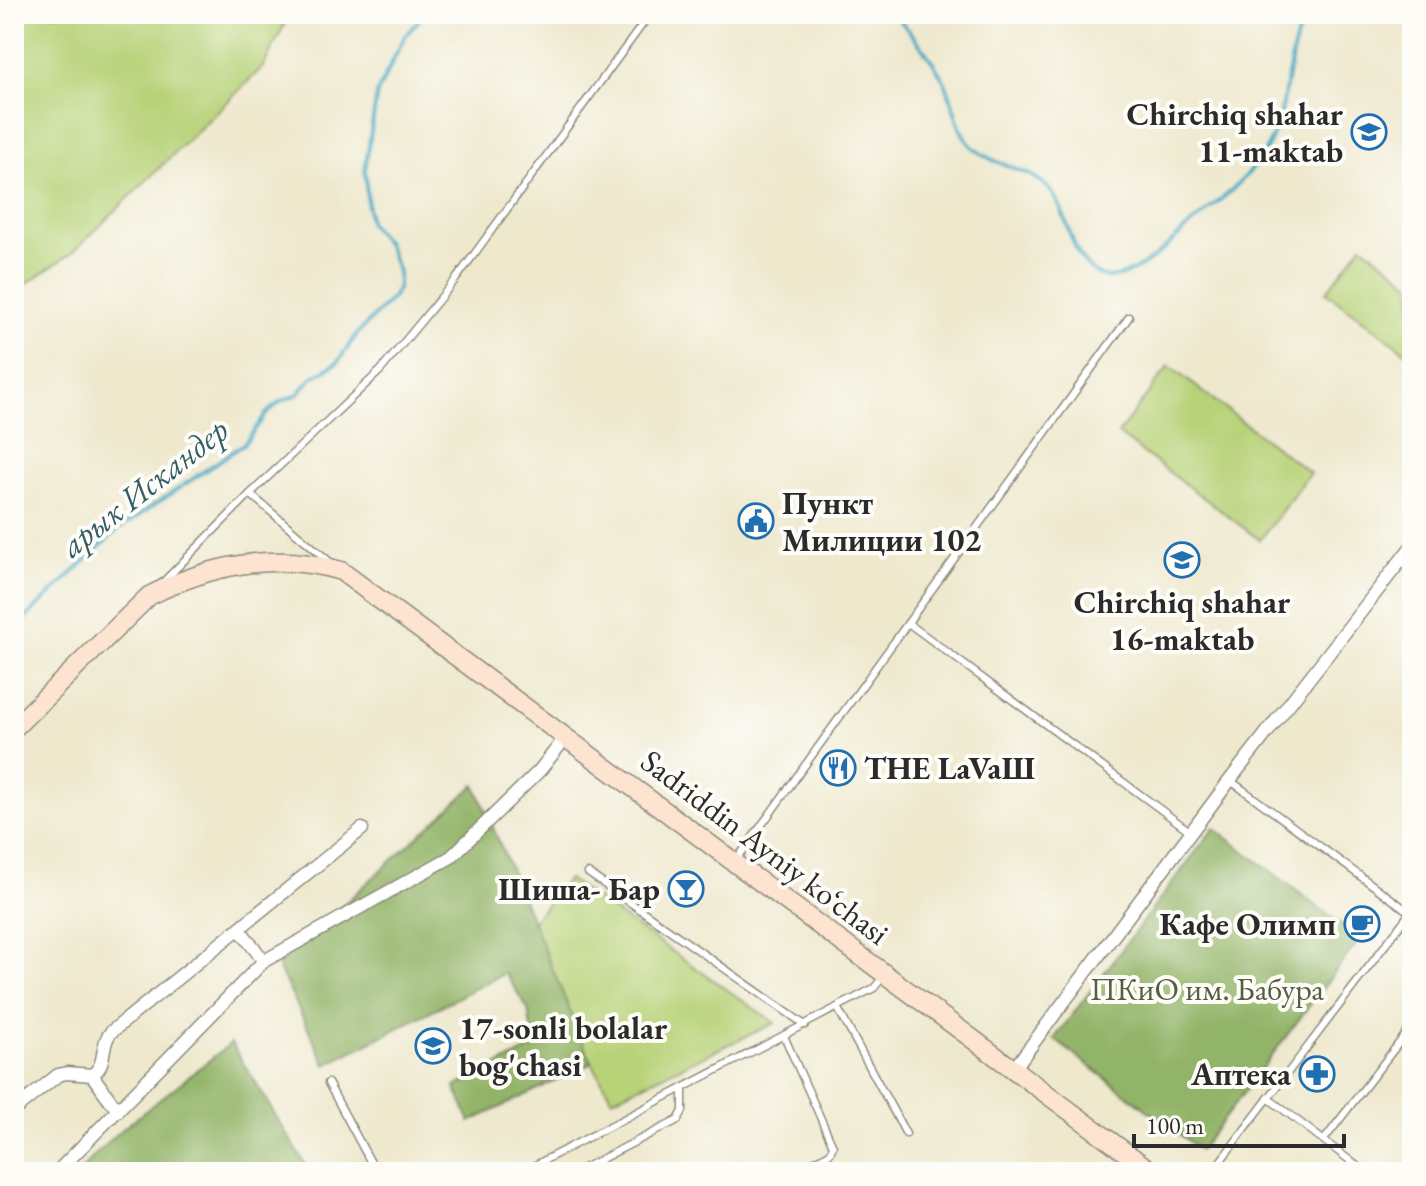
<svg xmlns="http://www.w3.org/2000/svg" width="1426" height="1186" font-family="'EB Garamond',serif">
<style>
.green{fill:#b8d278;stroke:#727e52;stroke-width:2}
.forest{fill:#92b468;stroke:#5e704a;stroke-width:2}
.lines{fill:none;stroke-linecap:round;stroke-linejoin:round}
.stream{stroke:#42a8c2;stroke-width:4}
.lane-casing{stroke:#8c8a7c;stroke-width:9}
.street-casing{stroke:#8c8a7c;stroke-width:15}
.secondary-casing{stroke:#8c8a7c;stroke-width:21}
.lane{stroke:#fff;stroke-width:6}
.street{stroke:#fff;stroke-width:12}
.secondary{stroke:#fde4d1;stroke-width:18}
.labels{text-anchor:middle;stroke-width:8;stroke-linejoin:round;paint-order:stroke}
.poi-label{font-size:32px;font-weight:bold;fill:#2b2b2b;stroke:#fdfcf7;text-anchor:end}
.street-label{font-size:32px;fill:#2b2b2b;stroke:#fdfcf7}
.park-label{font-size:32px;fill:#555d42;stroke:#fdfcf7}
.water-label{font-size:34px;font-style:italic;fill:#345d67;stroke:#fdfcf7}
</style>
<rect width="100%" height="100%" fill="#fdfcf7"/>
<filter id="ink" filterUnits="userSpaceOnUse"><feTurbulence type="fractalNoise" baseFrequency=".0125" numOctaves="2"/><feDisplacementMap in="SourceGraphic" scale="16" xChannelSelector="R" yChannelSelector="G"/><feConvolveMatrix kernelMatrix="1 2 1 2 8 2 1 2 1" color-interpolation-filters="sRGB"/></filter>
<filter id="wash" filterUnits="userSpaceOnUse"><feTurbulence type="fractalNoise" baseFrequency=".006" numOctaves="4" result="noise"/><feDisplacementMap in="SourceGraphic" scale="32" xChannelSelector="R" yChannelSelector="G"/><feGaussianBlur stdDeviation="1.8" result="paint"/><feColorMatrix in="noise" values="0 0 0 0 0 0 0 0 0 0 0 0 0 0 0 0 0 1.4 0 .05"/><feComposite in="paint" operator="in"/></filter>
<g filter="url(#wash)">
<rect width="100%" height="100%" fill="#eee8cd"/>
<g class="green">
<polygon points="14,14 290,14 263,67 72,253 14,292"/>
<polygon points="1362,245 1412,284 1412,357 1326,292"/>
<polygon points="1169,366 1310,473 1260,540 1118,434"/>
<polygon points="568,879 775,1023 612,1099 592,1063 531,923"/>
</g>
<g class="forest">
<polygon points="475,785 592,1063 470,1122 455,1087 534,1047 528,1009 505,973 326,1065 277,965"/>
<polygon points="1214,828 1360,939 1200,1150 1054,1039"/>
<polygon points="231,1043 310,1172 79,1172 116,1134"/>
</g>
<g class="lines">
<g class="stream">
<path d="M894 14C911 32 929 55 942 77 955 98 954 131 974 148 995 167 1030 168 1048 188 1071 213 1068 259 1099 275 1113 283 1137 269 1149 261 1162 252 1174 239 1186 229 1212 206 1245 183 1264 153 1290 110 1284 58 1306 14"/>
<polyline points="14,629 116,531 244,444 267,413 281,401 297,395 312,378 337,363 357,334 392,298 398,288 398,272 387,244 369,223 365,170 377,93 405,36 424,14"/>
</g>
</g>
</g>
<g filter="url(#ink)">
<g class="lines">
<defs>
<g id="lane">
<polyline points="329,561 250,494 381,370 456,279 650,14"/>
<polyline points="163,582 250,494"/>
<polyline points="908,623 1191,832"/>
<polyline points="1231,781 1412,914"/>
<polyline points="735,862 1129,317"/>
<polyline points="588,873 805,1025"/>
<polyline points="837,1007 906,1134"/>
<polyline points="784,1036 833,1146 830,1153 794,1172"/>
<polyline points="328,1083 376,1172"/>
<polyline points="1268,1098 1365,1172"/>
<polyline points="1324,1140 1412,1026"/>
<polyline points="522,1172 874,988 883,977"/>
<polyline points="576,1172 678,1120 683,1111 683,1088"/>
<polyline points="1212,1172 1412,910"/>
</g>
<g id="street">
<polyline points="240,930 264,961"/>
<polyline points="1013,1070 1230,780 1412,546"/>
<polyline points="92,1075 118,1111"/>
<path d="M14 1110 58 1075 67 1073 92 1075C108 1064 99 1046 111 1032L362 829"/>
<polyline points="57,1172 264,961 451,857 540,770 566,737"/>
</g>
<g id="secondary">
<polyline points="1316,14 1342,14"/>
<path d="M14 728 149 596C209 565 276 551 341 571L1152 1172"/>
</g>
</defs>
<use href="#lane" class="lane-casing"/>
<use href="#street" class="street-casing"/>
<use href="#secondary" class="secondary-casing"/>
<use href="#lane" class="lane"/>
<use href="#street" class="street"/>
<use href="#secondary" class="secondary"/>
</g>
</g>
<defs>
<symbol id="school-ring" viewBox="-11 -11 22 22"><circle r="9.5" fill="#fdfcf7" stroke="#1f6fb2" stroke-width="1.5"/><path d="M0-5L7-2L0 1L-7-2ZM-4 1L0 2.5L4 1V4Q0 6-4 4Z" fill="#1f6fb2"/></symbol>
<symbol id="civic-ring" viewBox="-11 -11 22 22"><circle r="9.5" fill="#fdfcf7" stroke="#1f6fb2" stroke-width="1.5"/><path d="M-.6-6.5H3V-4.5H.6V-3L4-1V1h2V6H-6V1h2V-1L-.6-3ZM-1.2 2.5V6h2.4V2.5Z" fill="#1f6fb2"/></symbol>
<symbol id="restaurant-ring" viewBox="-11 -11 22 22"><circle r="9.5" fill="#fdfcf7" stroke="#1f6fb2" stroke-width="1.5"/><path d="M-5-6h1v4h1v-4h1v4h1v-4h1v5L-1.5 .5V6h-2V.5L-5-1ZM5-6V6H3V1.5H1.5Q1.5-4 5-6Z" fill="#1f6fb2"/></symbol>
<symbol id="bar-ring" viewBox="-11 -11 22 22"><circle r="9.5" fill="#fdfcf7" stroke="#1f6fb2" stroke-width="1.5"/><path d="M-6-5H6L.8 .8V4.5H3.5V6h-7V4.5H-.8V.8Z" fill="#1f6fb2"/></symbol>
<symbol id="cafe-ring" viewBox="-11 -11 22 22"><circle r="9.5" fill="#fdfcf7" stroke="#1f6fb2" stroke-width="1.5"/><path d="M-5.5-4.5H6V0H3Q3 3.5 0 3.5H-2.5Q-5.5 3.5-5.5 0ZM3-3.2v2h1.7v-2ZM-6 4.5H4V6H-6Z" fill="#1f6fb2"/></symbol>
<symbol id="pharmacy-ring" viewBox="-11 -11 22 22"><circle r="9.5" fill="#fdfcf7" stroke="#1f6fb2" stroke-width="1.5"/><path d="M-2-6h4v4h4v4h-4v4h-4v-4h-4v-4h4Z" fill="#1f6fb2"/></symbol>
</defs>
<g fill-rule="evenodd">
<use href="#school-ring" x="1349" y="112" width="40" height="40"/>
<use href="#civic-ring" x="736" y="501" width="40" height="40"/>
<use href="#school-ring" x="1162" y="540" width="40" height="40"/>
<use href="#restaurant-ring" x="818" y="748" width="40" height="40"/>
<use href="#bar-ring" x="666" y="869" width="40" height="40"/>
<use href="#cafe-ring" x="1342" y="904" width="40" height="40"/>
<use href="#school-ring" x="413" y="1026" width="40" height="40"/>
<use href="#pharmacy-ring" x="1297" y="1054" width="40" height="40"/>
</g>
<g class="labels">
<g class="poi-label">
<text x="1343" y="125">Chirchiq shahar<tspan x="1343" dy="37">11-maktab</tspan></text>
<text x="782" y="514" text-anchor="start">Пункт<tspan x="782" dy="37">Милиции 102</tspan></text>
<text x="1182" y="613" text-anchor="middle">Chirchiq shahar<tspan x="1182" dy="37">16-maktab</tspan></text>
<text x="864" y="779" text-anchor="start">THE LaVaШ</text>
<text x="660" y="900">Шиша- Бар</text>
<text x="1336" y="935">Кафе Олимп</text>
<text x="459" y="1039" text-anchor="start">17-sonli bolalar<tspan x="459" dy="37">bog'chasi</tspan></text>
<text x="1291" y="1085">Аптека</text>
</g>
<g class="street-label">
<text transform="translate(765 847) rotate(37)" y="11">Sadriddin Ayniy ko‘chasi</text>
</g>
<g class="park-label">
<text x="1207" y="1000">ПКиО им. Бабура</text>
</g>
<g class="water-label">
<text transform="translate(144 487) rotate(-38)" y="12">арык Искандер</text>
</g>
</g>
<rect width="1426" height="1186" fill="none" stroke="#fdfcf7" stroke-width="48"/>
<path d="M1134 1134v12h210v-12" fill="none" stroke="#2b2b2b" stroke-width="4"/>
<text x="1146" y="1134" font-size="24" fill="#2b2b2b" stroke="#fdfcf7" stroke-width="6" paint-order="stroke">100 m</text>
</svg>
